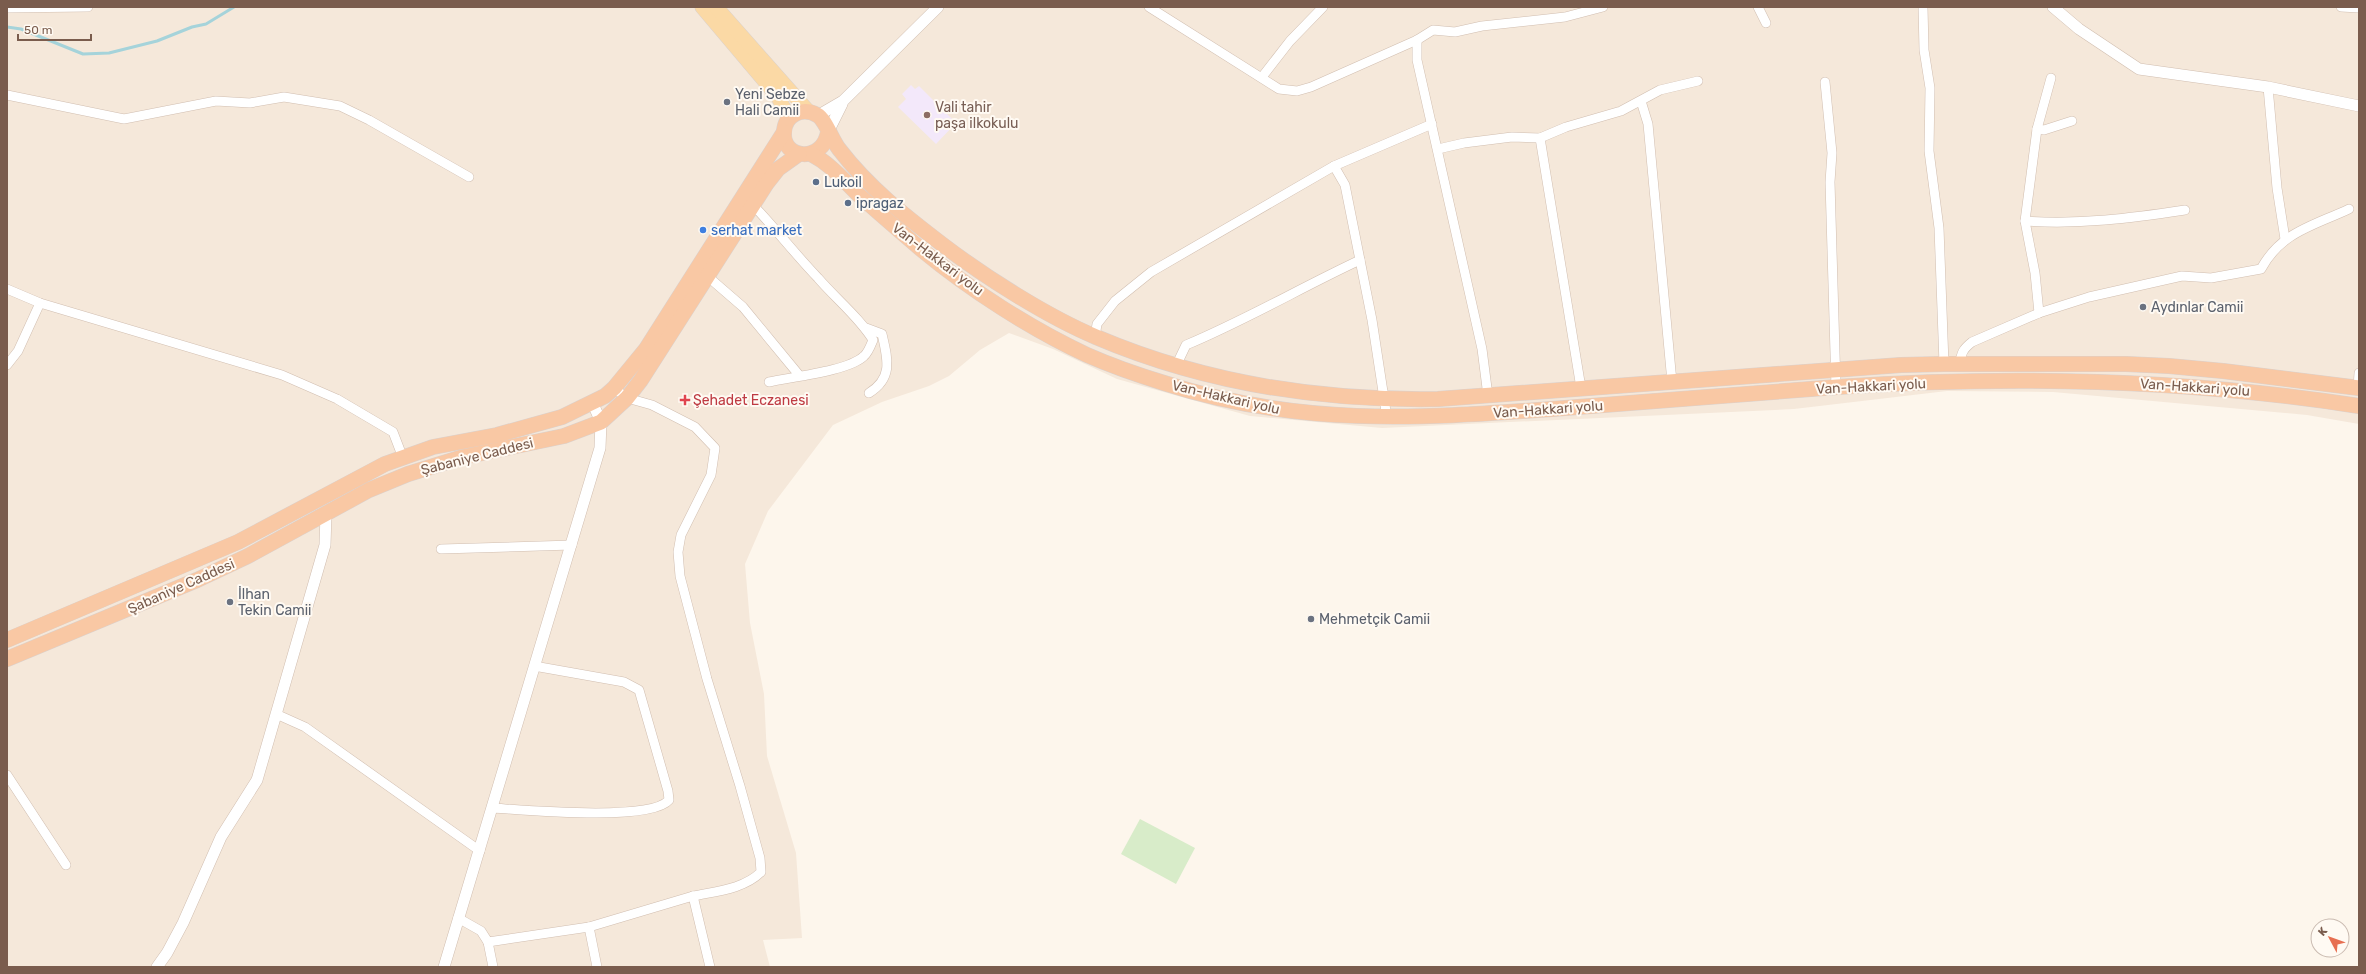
<svg xmlns="http://www.w3.org/2000/svg" width="2366" height="974" font-family="Rubik,sans-serif">
<style>
.residential{fill:#f5e8da}
.education{fill:#f3e8fa}
.pitch{fill:#d8ecc9}
.lines{fill:none;stroke-linecap:round;stroke-linejoin:round}
.stream{stroke:#a5d3da;stroke-width:3}
.minor-casing{stroke:#d1beb0;stroke-width:10}
.tertiary-casing{stroke:#d1beb0;stroke-width:12}
.primary-casing{stroke:#dad1cd;stroke-width:15}
.trunk-casing{stroke:#dad1cd;stroke-width:16}
.minor{stroke:#fff;stroke-width:9}
.tertiary{stroke:#fff;stroke-width:11}
.primary{stroke:#fbd9a5;stroke-width:14}
.trunk{stroke:#f9c8a4;stroke-width:15}
.worship-dot{fill:#6b7280;stroke:#fffaf3;stroke-width:1.5}
.education-dot{fill:#8d6e63;stroke:#fffaf3;stroke-width:1.5}
.service-dot{fill:#5c6f8a;stroke:#fffaf3;stroke-width:1.5}
.shop-dot{fill:#3f7fe0;stroke:#fffaf3;stroke-width:1.5}
.health-dot{fill:#e0444e;stroke:#fffaf3;stroke-width:1.5}
.labels{text-anchor:middle;stroke-width:4;stroke-linejoin:round;paint-order:stroke}
.worship-label{font-size:14px;fill:#5b616d;stroke:#fffaf3;text-anchor:start}
.education-label{font-size:14px;fill:#785e54;stroke:#fffaf3;text-anchor:start}
.service-label{font-size:14px;fill:#4e5e75;stroke:#fffaf3;text-anchor:start}
.shop-label{font-size:14px;fill:#366cbe;stroke:#fffaf3;text-anchor:start}
.street-label{font-size:14px;fill:#7a5c4d;stroke:#fffaf3}
.health-label{font-size:14px;fill:#be3a42;stroke:#fffaf3;text-anchor:start}
</style>
<rect width="100%" height="100%" fill="#fdf6ec"/>
<polygon class="residential" points="7,7 2359,7 2359,424 2307,415 2053,392 1947,391 1794,409 1382,428 1250,416 1117,379 1053,349 1009,333 980,350 949,376 929,386 882,402 833,425 768,511 745,564 750,623 764,694 767,756 796,853 802,938 763,940 770,967 7,967"/>
<polygon class="education" points="911,85 915,89 919,86 956,123 936,144 898,107 906,99 902,94"/>
<polygon class="pitch" points="1140,819 1195,848 1176,884 1121,854"/>
<g class="lines">
<polyline class="stream" points="7,27 21,29 83,54 109,53 157,41 192,27 206,24 234,7"/>
<defs>
<g id="minor">
<polyline points="1149,7 1279,89 1297,91 1311,87 1417,40 1433,30 1455,32 1482,26 1565,17 1603,7"/>
<polyline points="1758,7 1766,23"/>
<polyline points="1923,7 1924,50 1930,88 1929,151 1939,228 1944,364"/>
<polyline points="2341,7 2359,8"/>
<polyline points="7,8 88,7"/>
<polyline points="1417,40 1417,60 1482,349 1488,396"/>
<polyline points="1262,77 1290,41 1323,7"/>
<polyline points="1825,82 1832,153 1830,182 1836,387"/>
<polyline points="2268,87 2277,188 2285,239"/>
<polyline points="7,95 124,119 216,101 250,103 284,97 340,106 369,120 469,177"/>
<polyline points="1641,101 1648,124 1672,382"/>
<polyline points="2037,129 2044,130 2072,121"/>
<polyline points="1540,138 1581,388"/>
<polyline points="1438,149 1464,143 1512,137 1540,138 1566,127 1621,111 1660,90 1698,81"/>
<polyline points="1334,166 1345,185 1372,320 1387,418"/>
<path d="M752 204C775 228 795 254 818 278 836 299 859 317 873 340 871 345 868 353 864 356 849 371 791 377 769 382"/>
<path d="M2025 221C2079 225 2132 218 2185 210"/>
<polyline points="706,275 743,307 799,375"/>
<polyline points="7,289 40,303 282,375 337,399 393,432 403,458"/>
<polyline points="2039,313 2035,273 2025,221 2037,129 2051,78"/>
<path d="M866 328 882 334C888 360 893 378 869 393"/>
<polyline points="1095,337 1097,324 1115,301 1151,272 1334,166 1432,124"/>
<path d="M1960 364C1961 353 1963 349 1972 342L2039 313 2089 297 2182 276 2211 278 2261 269C2281 232 2313 226 2349 209"/>
<polyline points="7,365 18,351 40,303"/>
<path d="M1176 366 1186 345C1246 320 1302 287 1360 260"/>
<path d="M614 388 627 398 652 405 695 427 715 448 711 475 681 535 678 552 680 576 707 679 740 786 760 858 761 872C744 889 717 891 693 896"/>
<polyline points="2358,388 2359,373"/>
<polyline points="441,549 572,545"/>
<polyline points="276,714 305,727 480,851"/>
<polyline points="7,775 66,865"/>
<path d="M493 808C524 810 650 822 669 800L668 791 639 690 624 682 534 666"/>
<polyline points="458,918 481,931 488,942 589,927 693,896 710,967"/>
<polyline points="589,927 597,967"/>
<polyline points="488,942 493,967"/>
</g>
<g id="tertiary">
<polyline points="2053,7 2079,29 2139,69 2268,87 2359,106"/>
<polyline points="819,115 843,101 938,7"/>
<polyline points="828,132 842,104"/>
<polyline points="157,967 167,953 183,923 221,837 257,780 325,545 326,514"/>
<polyline points="444,967 600,448 601,422 593,404"/>
</g>
<g id="primary">
<polyline points="702,7 778,97 789,118"/>
<polyline points="716,7 808,111"/>
</g>
<g id="trunk">
<path d="M828 132C823 163 782 160 784 132 785 114 803 107 817 115 825 119 832 140 839 149 868 187 905 216 943 245 985 277 1048 317 1096 337 1204 383 1322 401 1438 399L1901 365 1944 364H2126L2169 366 2223 371 2359 388"/>
<path d="M811 154C831 164 844 181 860 196 880 214 901 232 922 250 969 289 1031 329 1087 355 1112 366 1138 375 1164 383 1297 426 1415 419 1552 409 1647 402 1742 394 1837 387 2012 375 2186 379 2359 406"/>
<polyline points="7,640 238,542 385,464 433,447 497,435 562,417 605,396 614,388 646,349 784,132"/>
<polyline points="7,659 197,580 248,556 369,490 408,474 463,457 564,436 601,422 627,398 641,380 767,183 778,169 799,154"/>
</g>
</defs>
<use href="#minor" class="minor-casing"/>
<use href="#tertiary" class="tertiary-casing"/>
<use href="#primary" class="primary-casing"/>
<use href="#trunk" class="trunk-casing"/>
<use href="#minor" class="minor"/>
<use href="#tertiary" class="tertiary"/>
<use href="#primary" class="primary"/>
<use href="#trunk" class="trunk"/>
</g>
<g class="worship-dot">
<circle cx="727" cy="102" r="4"/>
<circle cx="2143" cy="307" r="4"/>
<circle cx="230" cy="602" r="4"/>
<circle cx="1311" cy="619" r="4"/>
</g>
<circle class="education-dot" cx="927" cy="115" r="4"/>
<g class="service-dot">
<circle cx="816" cy="182" r="4"/>
<circle cx="848" cy="203" r="4"/>
</g>
<circle class="shop-dot" cx="703" cy="230" r="4"/>
<path class="health-dot" d="M683 394h4v4h4v4h-4v4h-4v-4h-4v-4h4z"/>
<g class="labels">
<g class="worship-label">
<text x="735" y="99">Yeni Sebze<tspan x="735" dy="16">Hali Camii</tspan></text>
<text x="2151" y="312">Aydınlar Camii</text>
<text x="238" y="599">İlhan<tspan x="238" dy="16">Tekin Camii</tspan></text>
<text x="1319" y="624">Mehmetçik Camii</text>
</g>
<g class="education-label">
<text x="935" y="112">Vali tahir<tspan x="935" dy="16">paşa ilkokulu</tspan></text>
</g>
<g class="service-label">
<text x="824" y="187">Lukoil</text>
<text x="856" y="208">ipragaz</text>
</g>
<g class="shop-label">
<text x="711" y="235">serhat market</text>
</g>
<g class="street-label">
<text transform="translate(938 259) rotate(37)" y="5">Van-Hakkari yolu</text>
<text transform="translate(1871 386) rotate(-3)" y="5">Van-Hakkari yolu</text>
<text transform="translate(2195 387) rotate(4)" y="5">Van-Hakkari yolu</text>
<text transform="translate(1226 397) rotate(13)" y="5">Van-Hakkari yolu</text>
<text transform="translate(1548 409) rotate(-4)" y="5">Van-Hakkari yolu</text>
<text transform="translate(477 456) rotate(-14)" y="5">Şabaniye Caddesi</text>
<text transform="translate(181 586) rotate(-24)" y="5">Şabaniye Caddesi</text>
</g>
<g class="health-label">
<text x="693" y="405">Şehadet Eczanesi</text>
</g>
</g>
<rect width="2366" height="974" fill="none" stroke="#7a5c4d" stroke-width="16"/>
<g transform="translate(2330 938) rotate(311)"><circle r="19" fill="#fffaf3" stroke="#cabbb1"/>
<path d="M0-3L7 15L0 10L-7 15Z" fill="#e76f51"/>
<text y="-6" font-size="11" font-weight="bold" text-anchor="middle" fill="#7a5c4d">K</text>
</g>
<path d="M18 34v6h73v-6" fill="none" stroke="#7a5c4d" stroke-width="2"/>
<text x="24" y="34" font-size="12" fill="#7a5c4d" stroke="#fffaf3" stroke-width="3" paint-order="stroke">50 m</text>
</svg>
